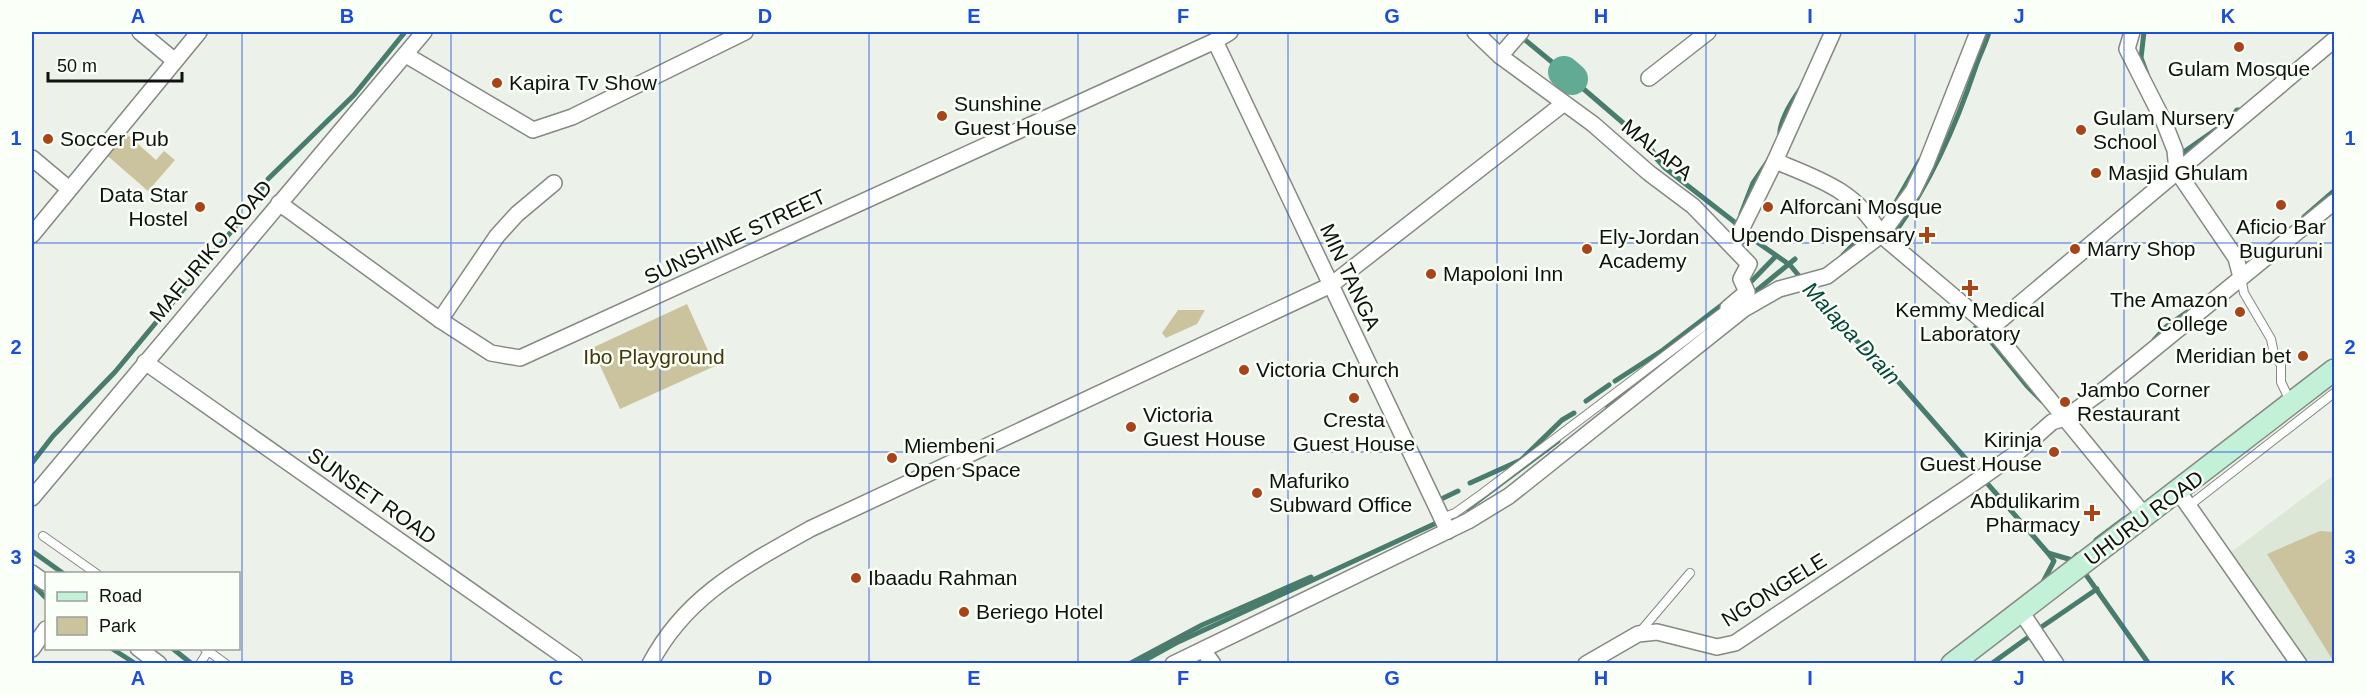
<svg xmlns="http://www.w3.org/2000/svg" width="2366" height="695" font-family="Helvetica,sans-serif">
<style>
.built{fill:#dce7d7}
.green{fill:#cbc39d}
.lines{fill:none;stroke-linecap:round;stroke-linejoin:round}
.stream{stroke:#4a7c6d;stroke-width:5}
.river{stroke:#63aa95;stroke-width:32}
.service-casing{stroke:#848a81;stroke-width:10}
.minor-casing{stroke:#848a81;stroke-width:18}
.secondary-casing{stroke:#848a81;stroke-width:24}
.service{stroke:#fff;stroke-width:8}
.minor{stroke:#fff;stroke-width:15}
.secondary{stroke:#c3f1d8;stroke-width:21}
.grid{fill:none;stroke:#1d4ed8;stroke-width:1.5;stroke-opacity:0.55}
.poi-dot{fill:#a94418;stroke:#fafff8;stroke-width:2}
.labels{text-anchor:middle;stroke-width:5;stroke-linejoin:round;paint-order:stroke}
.poi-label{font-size:21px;fill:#10120f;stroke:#fafff8;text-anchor:start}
.street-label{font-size:21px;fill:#10120f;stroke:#fafff8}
.park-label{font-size:21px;fill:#423808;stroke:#fafff8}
.water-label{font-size:22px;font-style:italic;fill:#054638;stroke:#fafff8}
.neatline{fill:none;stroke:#1d4ed8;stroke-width:2}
.grid-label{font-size:20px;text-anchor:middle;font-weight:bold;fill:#1d4ed8}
</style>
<rect width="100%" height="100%" fill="#ecf2e9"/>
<polygon class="built" points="2334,475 2334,663 2309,663 2229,558 2230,553"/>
<g class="green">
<polygon points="121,129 156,160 164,151 175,160 148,191 102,151"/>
<polygon points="687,304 715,366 620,409 592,348"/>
<polygon points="1178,310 1205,310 1197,324 1166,338 1162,333"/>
<polygon points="2320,531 2334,532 2334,658 2332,659 2267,554"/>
</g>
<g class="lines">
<g class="stream">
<polyline points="2144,32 2141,58 2147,74"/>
<polyline points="1519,35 1564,72"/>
<polyline points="1572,79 1650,146 1656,158 1665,168 1737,224 1736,226 1741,231 1790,265 1839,324 1890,372 2048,553 2072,560 2077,555"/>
<polyline points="2230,119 2237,110 2246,110"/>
<path d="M1781 141C1775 126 1792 101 1801 88"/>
<polyline points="2178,156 2218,128"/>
<polyline points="268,179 354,95 405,32"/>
<polyline points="1896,202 1920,160"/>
<polyline points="253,207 264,184"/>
<polyline points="1741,214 1753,183 1768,161"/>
<polyline points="2304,217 2334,191"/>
<path d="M1896 231C1931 182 1957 123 1976 66 1980 54 1986 43 1989 32"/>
<polyline points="1843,255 1867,231"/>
<polyline points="1746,287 1776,256"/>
<polyline points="1750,296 1795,259"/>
<polyline points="1979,329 1975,328 1984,333 2027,386 2042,401"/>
<polyline points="2154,340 2167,326 2193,308"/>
<polyline points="1615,381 1663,350 1727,301"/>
<polyline points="1586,401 1609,385"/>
<polyline points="1606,405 1627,388"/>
<polyline points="32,463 53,436 115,372 240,221"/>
<polyline points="1470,483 1521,460 1562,420 1574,413"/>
<polyline points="1435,502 1458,491"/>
<polyline points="1467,509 1558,441"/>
<polyline points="2096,540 2124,519"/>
<polyline points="32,551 64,574"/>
<polyline points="2084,572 2149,664"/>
<polyline points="32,584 46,598"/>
<polyline points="2042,584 2054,561 2048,553"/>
<polyline points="2040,628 2097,589"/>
<polyline points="111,648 136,664"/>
<polyline points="172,648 192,664"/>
<polyline points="1129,664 1202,625 1311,577"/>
<polyline points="1138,664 1176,643 1443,520"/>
<polyline points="1991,664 2030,636"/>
</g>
<polyline class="river" points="1564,72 1572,79"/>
<defs>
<g id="service">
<polyline points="2241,277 2244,293 2271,339 2274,354 2281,365 2281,382 2291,403"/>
<polyline points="2190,505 2334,393"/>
<polyline points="1442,518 1455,513 1483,493 1728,308"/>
<polyline points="43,536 97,574"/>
<polyline points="1639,633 1690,573"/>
<polyline points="204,648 226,664"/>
<polyline points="200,664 208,651"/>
</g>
<g id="minor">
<polyline points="140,32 175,61"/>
<polyline points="1475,32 1500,56 1593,124 1649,173 1693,206 1749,264 1741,279 1747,292 1728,308"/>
<polyline points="2132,32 2127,49 2164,122 2175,150 2177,171 2236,258 2241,277"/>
<polyline points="1215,41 1448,531"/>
<polyline points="406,55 533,130 572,117 745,32"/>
<polyline points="1500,56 1521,32"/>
<polyline points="1649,78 1708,32"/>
<polyline points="32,158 69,189"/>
<path d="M1775 161C1819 179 1857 191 1881 235L1991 328 2145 516"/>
<polyline points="279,203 440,320 491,353 520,358 1215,41 1230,32"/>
<polyline points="32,235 199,32"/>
<polyline points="1736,240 1775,161 1833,32"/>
<polyline points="440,320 497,236 517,214 554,183"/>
<polyline points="1991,328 2334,40"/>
<polyline points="145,362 575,664"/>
<polyline points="2178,491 2299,664"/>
<polyline points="32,498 424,32"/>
<polyline points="32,573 46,583"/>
<polyline points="2020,610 2056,664"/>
<polyline points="138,648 159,664"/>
<polyline points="32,649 46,629"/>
<polyline points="1203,650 1213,664"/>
<path d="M650 664C686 595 745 566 810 529L1331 285 1563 104"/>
<polyline points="1173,664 1468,521 1509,496 1744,309 1779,289 1827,276 1881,235 1913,191 1926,164 1978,32"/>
<polyline points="1586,664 1638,634 1657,632 1717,647 1735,643 1968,487 2018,452 2052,422 2065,418 2105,389 2334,202"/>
</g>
<polyline id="secondary" points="1952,664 2334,370"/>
</defs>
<use href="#service" class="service-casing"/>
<use href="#minor" class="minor-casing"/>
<use href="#secondary" class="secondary-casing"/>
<use href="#service" class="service"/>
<use href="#minor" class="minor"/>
<use href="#secondary" class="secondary"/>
</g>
<path class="grid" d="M242 32V664M451 32V664M660 32V664M869 32V664M1078 32V664M1288 32V664M1497 32V664M1706 32V664M1915 32V664M2124 32V664M32 243H2334M32 452H2334"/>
<g class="poi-dot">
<circle cx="2239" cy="47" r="6"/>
<circle cx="497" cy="83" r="6"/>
<circle cx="942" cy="116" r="6"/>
<circle cx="2081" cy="130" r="6"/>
<circle cx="48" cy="139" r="6"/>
<circle cx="2096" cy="173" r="6"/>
<circle cx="2281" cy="205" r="6"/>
<circle cx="200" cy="207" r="6"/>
<circle cx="1768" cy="207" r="6"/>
<path d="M1924 226h6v6h6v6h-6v6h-6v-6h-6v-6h6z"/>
<circle cx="1587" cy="249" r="6"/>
<circle cx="2075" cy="249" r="6"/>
<circle cx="1431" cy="274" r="6"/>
<path d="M1967 279h6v6h6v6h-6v6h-6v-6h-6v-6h6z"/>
<circle cx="2240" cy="312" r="6"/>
<circle cx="2303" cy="356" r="6"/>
<circle cx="1244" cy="370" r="6"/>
<circle cx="1354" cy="398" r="6"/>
<circle cx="2065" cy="402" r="6"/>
<circle cx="1131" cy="427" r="6"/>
<circle cx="2054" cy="452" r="6"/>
<circle cx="892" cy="458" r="6"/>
<circle cx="1257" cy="493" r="6"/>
<path d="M2089 504h6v6h6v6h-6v6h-6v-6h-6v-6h6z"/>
<circle cx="856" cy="578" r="6"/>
<circle cx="964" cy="612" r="6"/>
</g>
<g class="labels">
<g class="poi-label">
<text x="2239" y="76" text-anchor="middle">Gulam Mosque</text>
<text x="509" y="90">Kapira Tv Show</text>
<text x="954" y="111">Sunshine<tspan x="954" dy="24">Guest House</tspan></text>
<text x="2093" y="125">Gulam Nursery<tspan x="2093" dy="24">School</tspan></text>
<text x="60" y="146">Soccer Pub</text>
<text x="2108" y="180">Masjid Ghulam</text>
<text x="188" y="202" text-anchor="end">Data Star<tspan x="188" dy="24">Hostel</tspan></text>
<text x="1780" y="214">Alforcani Mosque</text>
<text x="2281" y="234" text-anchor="middle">Aficio Bar<tspan x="2281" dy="24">Buguruni</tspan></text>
<text x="1915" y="242" text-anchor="end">Upendo Dispensary</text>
<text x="1599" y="244">Ely-Jordan<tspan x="1599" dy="24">Academy</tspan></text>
<text x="2087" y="256">Marry Shop</text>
<text x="1443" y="281">Mapoloni Inn</text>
<text x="2228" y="307" text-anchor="end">The Amazon<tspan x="2228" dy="24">College</tspan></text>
<text x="1970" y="317" text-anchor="middle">Kemmy Medical<tspan x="1970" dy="24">Laboratory</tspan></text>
<text x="2291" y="363" text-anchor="end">Meridian bet</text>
<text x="1256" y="377">Victoria Church</text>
<text x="2077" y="397">Jambo Corner<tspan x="2077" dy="24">Restaurant</tspan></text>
<text x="1143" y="422">Victoria<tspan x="1143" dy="24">Guest House</tspan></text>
<text x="1354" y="427" text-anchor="middle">Cresta<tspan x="1354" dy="24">Guest House</tspan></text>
<text x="2042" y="447" text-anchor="end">Kirinja<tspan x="2042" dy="24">Guest House</tspan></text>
<text x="904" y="453">Miembeni<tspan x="904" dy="24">Open Space</tspan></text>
<text x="1269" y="488">Mafuriko<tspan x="1269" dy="24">Subward Office</tspan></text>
<text x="2080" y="508" text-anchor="end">Abdulikarim<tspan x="2080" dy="24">Pharmacy</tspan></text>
<text x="868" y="585">Ibaadu Rahman</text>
<text x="976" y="619">Beriego Hotel</text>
</g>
<g class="street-label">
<text transform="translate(1657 150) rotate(39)" y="7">MALAPA</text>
<text transform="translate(735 237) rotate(-25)" y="7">SUNSHINE STREET</text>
<text transform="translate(211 251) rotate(-50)" y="7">MAFURIKO ROAD</text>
<text transform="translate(1350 277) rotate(65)" y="7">MIN TANGA</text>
<text transform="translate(372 496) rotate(35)" y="7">SUNSET ROAD</text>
<text transform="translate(2144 518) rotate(-37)" y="7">UHURU ROAD</text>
<text transform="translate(1774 590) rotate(-32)" y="7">NGONGELE</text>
</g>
<g class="park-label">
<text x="654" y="364">Ibo Playground</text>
</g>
<g class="water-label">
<text transform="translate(1852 333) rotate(47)" y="8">Malapa Drain</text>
</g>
</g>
<rect width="2366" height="695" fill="none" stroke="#fafff8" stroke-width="66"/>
<rect x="45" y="572" width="195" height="78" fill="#fafff8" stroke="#9ca09b" stroke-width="1.5"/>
<rect x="57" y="592" width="30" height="9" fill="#c3f1d8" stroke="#9ca09b" stroke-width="1.5"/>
<text x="99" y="602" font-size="18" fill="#10120f">Road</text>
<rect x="57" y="617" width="30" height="18" fill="#cbc39d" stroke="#9ca09b" stroke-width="1.5"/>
<text x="99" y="632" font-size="18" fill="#10120f">Park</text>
<path d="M48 72v9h134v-9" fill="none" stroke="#10120f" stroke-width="3"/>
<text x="57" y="72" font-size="18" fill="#10120f" stroke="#fafff8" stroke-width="4.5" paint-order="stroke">50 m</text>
<rect x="33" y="33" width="2300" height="629" class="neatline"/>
<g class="grid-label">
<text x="138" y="23">A</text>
<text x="347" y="23">B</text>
<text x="556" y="23">C</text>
<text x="765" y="23">D</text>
<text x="974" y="23">E</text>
<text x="1183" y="23">F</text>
<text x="1392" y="23">G</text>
<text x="1601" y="23">H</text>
<text x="1810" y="23">I</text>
<text x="2019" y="23">J</text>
<text x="2228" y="23">K</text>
<text x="16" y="145">1</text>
<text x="2350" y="145">1</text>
<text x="16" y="354">2</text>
<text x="2350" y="354">2</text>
<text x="16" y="564">3</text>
<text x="2350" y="564">3</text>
<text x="138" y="685">A</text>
<text x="347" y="685">B</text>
<text x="556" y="685">C</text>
<text x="765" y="685">D</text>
<text x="974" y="685">E</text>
<text x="1183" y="685">F</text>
<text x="1392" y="685">G</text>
<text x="1601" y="685">H</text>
<text x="1810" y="685">I</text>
<text x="2019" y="685">J</text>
<text x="2228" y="685">K</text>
</g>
</svg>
